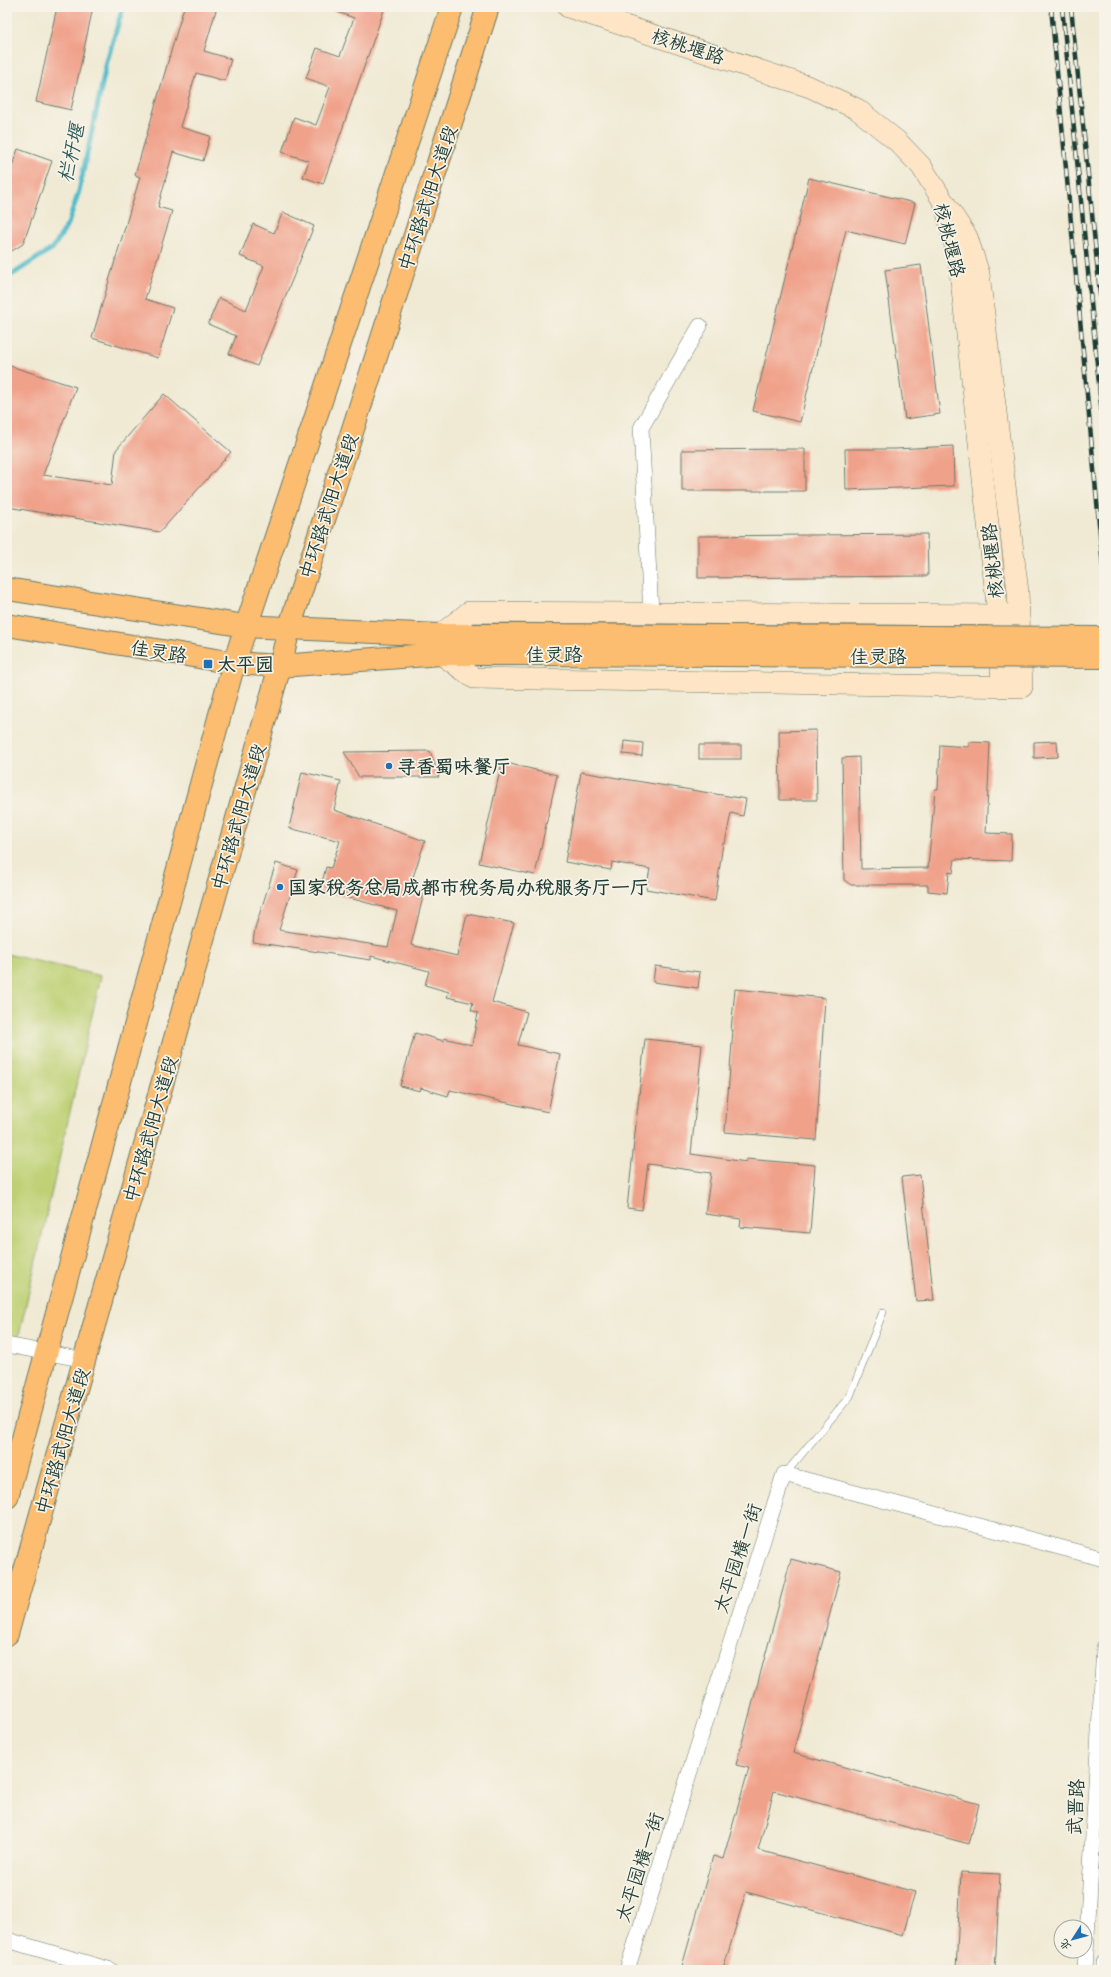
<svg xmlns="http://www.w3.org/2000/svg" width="1111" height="1977" font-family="Caveat,'LXGW WenKai TC',sans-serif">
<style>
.green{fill:#bed073;stroke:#6e8654}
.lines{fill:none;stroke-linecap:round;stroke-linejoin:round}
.stream{stroke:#4fbbca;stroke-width:5}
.building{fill:#f0a18a}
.lane-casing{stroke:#687a6c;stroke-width:8}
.street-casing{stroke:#687a6c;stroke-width:16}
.secondary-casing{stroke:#687a6c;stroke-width:22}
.primary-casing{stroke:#687a6c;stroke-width:24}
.lane{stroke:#fff;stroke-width:7}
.street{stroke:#fff;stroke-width:15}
.secondary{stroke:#fee5c5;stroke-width:21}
.primary{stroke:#fcbd6f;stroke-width:22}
.rail-casing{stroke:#1f3d34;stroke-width:4.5}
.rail{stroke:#f7f3e8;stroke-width:3;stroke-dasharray:9;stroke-linecap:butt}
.primary-bridge-casing{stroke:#687a6c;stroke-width:24;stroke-linecap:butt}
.primary-bridge{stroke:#fcbd6f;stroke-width:22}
.poi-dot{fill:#1f6fb2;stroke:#f7f3e8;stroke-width:1.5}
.labels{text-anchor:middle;stroke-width:3.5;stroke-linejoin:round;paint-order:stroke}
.street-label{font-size:19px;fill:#1f3d34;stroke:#f7f3e8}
.poi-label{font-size:19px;font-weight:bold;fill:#1f3d34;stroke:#f7f3e8;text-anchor:start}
.water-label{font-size:20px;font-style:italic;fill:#2b5c5a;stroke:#f7f3e8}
</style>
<rect width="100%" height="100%" fill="#f7f3e8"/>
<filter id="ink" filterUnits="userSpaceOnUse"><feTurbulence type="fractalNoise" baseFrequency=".025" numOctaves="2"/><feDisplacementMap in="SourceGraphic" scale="8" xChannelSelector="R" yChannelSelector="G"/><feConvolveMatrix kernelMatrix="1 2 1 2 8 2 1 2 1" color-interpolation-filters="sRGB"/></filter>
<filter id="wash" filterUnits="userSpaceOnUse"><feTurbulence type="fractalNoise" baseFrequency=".012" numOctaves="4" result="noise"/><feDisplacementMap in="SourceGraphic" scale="16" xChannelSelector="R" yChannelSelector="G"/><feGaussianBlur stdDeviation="0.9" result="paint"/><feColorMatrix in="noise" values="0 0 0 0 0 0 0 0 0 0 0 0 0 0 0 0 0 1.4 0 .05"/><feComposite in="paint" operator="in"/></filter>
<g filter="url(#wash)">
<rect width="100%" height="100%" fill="#f0ead4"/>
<polygon class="green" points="7,954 101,976 17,1344 7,1341"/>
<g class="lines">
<polyline class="stream" points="7,278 53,248 68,224 79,191 107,61 123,7"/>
</g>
<g id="blocks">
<g class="building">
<polygon points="57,7 93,7 71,110 36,102"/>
<polygon points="184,7 217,7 204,51 231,59 225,81 196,73 180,127 210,136 203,161 173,152 158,207 172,211 145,299 173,308 158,358 92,338 140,177 135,175"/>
<polygon points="330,7 385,7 323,184 303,177 309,161 282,152 294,117 316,125 330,87 306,78 317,48 340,56 354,18 329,9"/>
<polygon points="18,149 52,161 23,244 7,254 7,180"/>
<polygon points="809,178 915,203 905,244 846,230 800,422 753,411"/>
<polygon points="283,212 314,226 257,366 229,354 236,336 208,324 219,298 246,310 264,266 240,256 253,224 274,233"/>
<polygon points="921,265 940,414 905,419 885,270"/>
<polygon points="7,365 76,387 43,475 112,485 116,450 164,394 231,452 160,532 7,507"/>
<polygon points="953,446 954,486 846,490 845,449 895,449"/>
<polygon points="792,449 805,449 805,491 682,491 682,450"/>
<polygon points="927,534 928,576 698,578 698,536"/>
<polygon points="816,730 817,800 780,800 779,731"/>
<polygon points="624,741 643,743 642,756 623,754"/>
<polygon points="1057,741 1058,757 1034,758 1034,742"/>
<polygon points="969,742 990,743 986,833 1012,834 1011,861 955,859 953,873 949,872 947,893 928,891 928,885 851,885 844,880 842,758 859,757 861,869 928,868 935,789 938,789 940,745 969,747"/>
<rect x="699" y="745" width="42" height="14"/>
<polygon points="430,751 439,777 359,777 344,752"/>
<polygon points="502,762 557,775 535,875 479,863"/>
<polygon points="302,772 341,781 334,810 425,841 409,889 424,893 411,945 457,956 467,914 514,923 492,1002 527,1012 518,1045 560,1054 548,1112 450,1090 448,1096 421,1088 420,1091 400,1086 415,1033 444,1041 444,1038 472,1045 478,1013 471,1010 473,1003 447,997 449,992 425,985 429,971 371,956 371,960 253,942 255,928 276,863 298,870 279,930 388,947 397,911 320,890 326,867 331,868 340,841 289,828"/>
<polygon points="581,772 746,799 743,816 731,813 725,843 723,843 715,901 646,889 650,869 612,862 611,870 565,862"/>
<polygon points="655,966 700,972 698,988 653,982"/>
<polygon points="735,989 825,998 816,1140 725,1132 733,1030 731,1030"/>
<polygon points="645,1039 702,1045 691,1154 746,1162 746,1159 815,1165 810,1233 740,1227 741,1219 705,1214 711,1173 648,1164 642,1210 627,1208"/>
<polygon points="920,1175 934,1300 916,1301 902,1177"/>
<polygon points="791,1559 841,1572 793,1753 979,1804 969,1844 774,1791 758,1850 915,1892 903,1935 746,1892 723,1970 681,1970 713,1856 723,1859 749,1768 736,1765"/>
<polygon points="961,1872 1000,1874 995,1970 956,1970"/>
</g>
</g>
</g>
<g filter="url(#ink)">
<use href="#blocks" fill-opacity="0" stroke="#687a6c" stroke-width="1"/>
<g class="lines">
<defs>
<polyline id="lane" points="785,1474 850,1396 883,1312"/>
<g id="street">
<polyline points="651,613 641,428 700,326"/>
<polyline points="7,1345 85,1360"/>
<polyline points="7,1940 111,1970"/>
<polyline points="627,1970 784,1474 1104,1559"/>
<polyline points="1085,1970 1104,1647"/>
<polyline points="1104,1970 1104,1962"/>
</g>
<g id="secondary">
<polyline points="568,7 810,87 857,109 897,141 921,166 945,204 959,262 998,614 1002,686"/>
<polyline points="440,635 469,612 1011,615"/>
<polyline points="441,654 474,678 1022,687 1018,592 979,274 967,237 945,204"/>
</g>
<g id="primary">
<polyline points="7,589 246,626 440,635 520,635"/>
<polyline points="7,625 234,663 280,666 441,654 524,654"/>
<polyline points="7,1497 234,663 452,7"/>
<polyline points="7,1634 280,666 289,629 488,7"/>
</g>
</defs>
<use href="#lane" class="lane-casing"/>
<use href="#street" class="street-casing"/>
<use href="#secondary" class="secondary-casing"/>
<use href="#primary" class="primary-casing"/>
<use href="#lane" class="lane"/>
<use href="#street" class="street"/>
<use href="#secondary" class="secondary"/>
<use href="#primary" class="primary"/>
<defs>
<g id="rail">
<polyline points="1051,7 1104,577"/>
<polyline points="1062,7 1104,435"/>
<polyline points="1071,7 1104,332"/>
</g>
</defs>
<use href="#rail" class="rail-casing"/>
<use href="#rail" class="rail"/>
<defs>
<g id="primary-bridge">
<polyline points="520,635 1104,638"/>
<polyline points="524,654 1104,657"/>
</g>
</defs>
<use href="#primary-bridge" class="primary-bridge-casing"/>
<use href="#primary-bridge" class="primary-bridge"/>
</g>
</g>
<g class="poi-dot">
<rect x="203" y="659" width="10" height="10" rx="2"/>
<circle cx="389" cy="766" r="4"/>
<circle cx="280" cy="887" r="4"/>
</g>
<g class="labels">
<g class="street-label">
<text transform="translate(688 46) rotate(18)" y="7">核桃堰路</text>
<text transform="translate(427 198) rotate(-72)" y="7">中环路武阳大道段</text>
<text transform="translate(950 240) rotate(76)" y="7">核桃堰路</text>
<text transform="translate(328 506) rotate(-72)" y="7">中环路武阳大道段</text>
<text transform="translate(992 561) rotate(-96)" y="7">核桃堰路</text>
<text transform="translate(159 651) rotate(9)" y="7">佳灵路</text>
<text x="554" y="661">佳灵路</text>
<text x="878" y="663">佳灵路</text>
<text transform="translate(238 817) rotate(-74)" y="7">中环路武阳大道段</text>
<text transform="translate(150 1129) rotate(-74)" y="7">中环路武阳大道段</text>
<text transform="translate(62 1441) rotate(-74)" y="7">中环路武阳大道段</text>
<text transform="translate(737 1558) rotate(-72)" y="7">太平园横一街</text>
<text transform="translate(1075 1807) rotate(-87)" y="7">武晋路</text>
<text transform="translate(639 1867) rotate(-72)" y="7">太平园横一街</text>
</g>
<g class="poi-label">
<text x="217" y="671">太平园</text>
<text x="397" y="773">寻香蜀味餐厅</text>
<text x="288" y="894">国家税务总局成都市税务局办税服务厅一厅</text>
</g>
<g class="water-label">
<text transform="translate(71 153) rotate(-78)" y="7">栏杆堰</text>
</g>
</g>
<rect width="1111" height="1977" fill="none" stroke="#f7f3e8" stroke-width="24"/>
<g transform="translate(1073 1939) rotate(234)"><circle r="19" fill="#f7f3e8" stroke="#a1aaa0"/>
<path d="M0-3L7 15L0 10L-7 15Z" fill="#1f6fb2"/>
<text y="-6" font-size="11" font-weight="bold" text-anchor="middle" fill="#1f3d34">北</text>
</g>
</svg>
